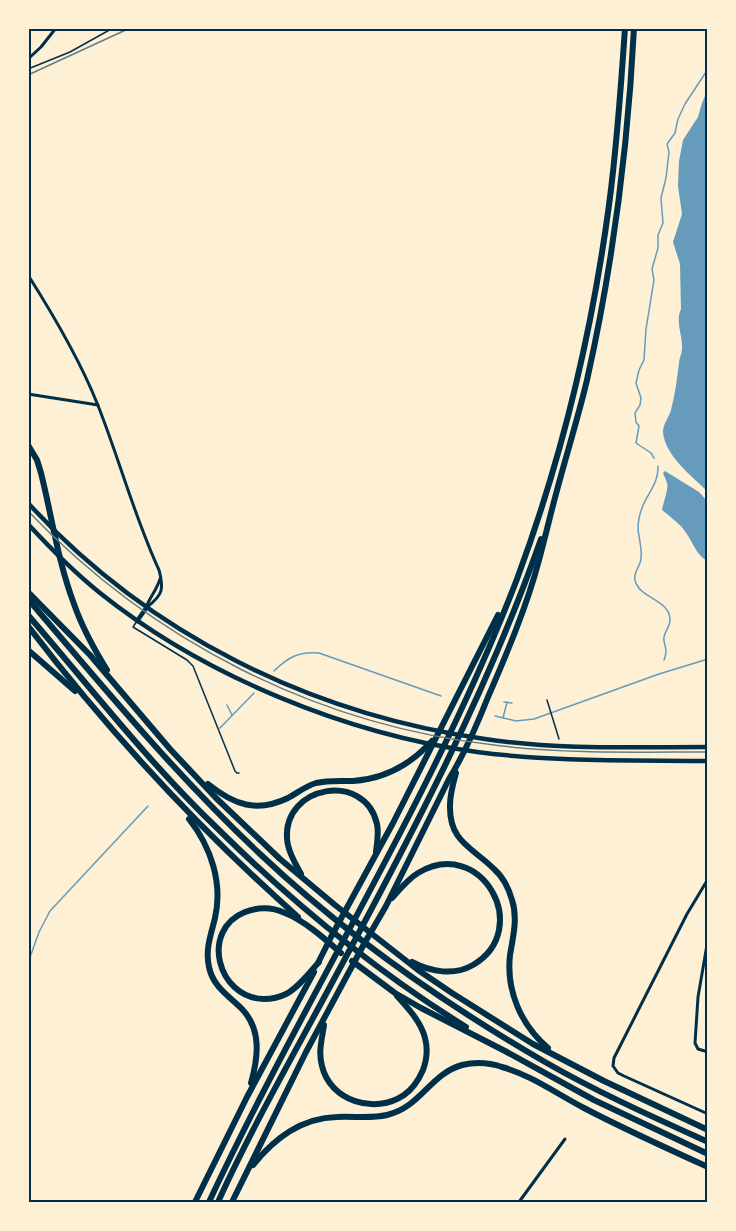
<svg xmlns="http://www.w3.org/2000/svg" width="736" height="1231" font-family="Barlow,sans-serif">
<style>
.water{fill:#669bbc}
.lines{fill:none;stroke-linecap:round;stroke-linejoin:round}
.stream{stroke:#669bbc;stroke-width:1.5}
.service{stroke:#003049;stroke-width:1.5}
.minor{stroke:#003049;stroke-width:3}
.secondary{stroke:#003049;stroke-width:4.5}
.motorway{stroke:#003049;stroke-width:6}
.tram{stroke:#657d81;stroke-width:1.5}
.rail{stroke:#657d81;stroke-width:1.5}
.neatline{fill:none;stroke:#003049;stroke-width:2}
</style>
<rect width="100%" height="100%" fill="#fdf0d5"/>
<g class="water">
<path d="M707 91V491C691 475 665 456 663 432 663 424 669 417 671 410 675 395 677 379 679 363 679 358 682 354 682 349 683 336 675 322 681 309L680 264 673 242 682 214 678 186 679 161 683 140 698 117 702 103Z"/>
<path d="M665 471 699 492 707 501V561C695 554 693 541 684 530 681 525 667 514 662 510 663 503 669 488 667 483 666 479 664 476 663 473Z"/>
</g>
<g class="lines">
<g class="stream">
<polyline points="654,458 651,453 636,443 639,426 636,422 635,413 640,405 641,398 636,383 639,370 644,360 646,329 654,280 652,269 658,248 658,235 663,223 661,198 666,178 669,152 667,144 675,133 678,119 685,104 708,69"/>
<path d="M658 466C659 483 647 494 642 508 639 516 637 527 639 536 640 543 642 551 641 558 641 566 633 572 635 580 639 599 670 599 670 620 670 626 665 631 664 637 663 642 666 646 666 651 666 654 665 657 664 660"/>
<path d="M274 671C288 657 300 651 319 653L441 696"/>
<polyline points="504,702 512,703"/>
<polyline points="227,705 232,715"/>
<polyline points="495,716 516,721 534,719 659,674 708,659"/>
<polyline points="503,718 507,702"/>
<polyline points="220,728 254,693"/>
<polyline points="28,963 39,932 50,911 148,806"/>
</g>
<g class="service">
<polyline points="28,69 70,52 113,28"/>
<polyline points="137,621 133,627 187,660 193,666 235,771 237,773 239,773"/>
<polyline points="547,700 559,739"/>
</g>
<g class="minor">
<polyline points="28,59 41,47 56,28"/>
<path d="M28 275C54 316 79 358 97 403 119 458 134 516 159 570 164 589 163 595 147 607"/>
<polyline points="28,394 98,405"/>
<path d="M147 605C151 596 157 589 160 579"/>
<polyline points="708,879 687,914 614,1058 613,1066 618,1073 624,1076 708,1114"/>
<polyline points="708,939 698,997 695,1043 698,1049 708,1052"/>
<polyline points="519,1202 565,1139"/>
</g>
<g class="secondary">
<path d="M28 503C148 634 310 714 485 739 558 750 634 747 708 747"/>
<path d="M28 524C51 549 74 572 100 593 204 676 346 734 477 752 553 762 631 760 708 761"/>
<polyline points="137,621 147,607"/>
</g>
<g class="motorway">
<path d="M28 445 37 460 41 473C52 517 58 562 74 604 82 627 94 649 107 670"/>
<polyline points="28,592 90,655 170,749 216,798 280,859 335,905 418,970 452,993 533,1044 604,1081 708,1130"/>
<path d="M28 599C103 687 176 775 260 854 346 935 443 1003 545 1062 597 1092 653 1117 708 1142"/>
<path d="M28 615C90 687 149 763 218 829 293 903 376 971 466 1027"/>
<path d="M28 626C109 732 199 829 298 917"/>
<polyline points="28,650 75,691"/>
<path d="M456 773C453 784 450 794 450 805 449 842 472 847 494 869 503 877 509 889 512 900 518 918 513 937 510 955 506 991 521 1025 548 1048"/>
<path d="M208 784C234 805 257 813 288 798 297 793 306 786 316 783 328 780 341 781 353 781 385 779 411 764 432 741"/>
<path d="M189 819C211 847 223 883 215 918 211 935 205 949 209 967 213 987 229 996 242 1009 262 1030 258 1058 251 1083"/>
<path d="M301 874C295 863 288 851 287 839 283 785 365 771 377 824 379 833 377 843 376 852"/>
<path d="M392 898C400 889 408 879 418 873 481 835 534 929 473 965 454 976 431 972 412 962"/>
<polyline points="352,961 395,993 421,1008 505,1051 594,1100 708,1154"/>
<path d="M319 962C309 973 299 987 286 994 280 997 272 999 264 999 217 998 200 930 245 912 258 907 272 907 285 913 305 921 325 939 341 953"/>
<polyline points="318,963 331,937 393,823 498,615"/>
<path d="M324 1025C322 1039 318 1052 322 1066 330 1101 375 1115 404 1095 413 1089 419 1079 423 1070 427 1059 428 1049 425 1038 421 1022 408 1008 397 996"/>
<path d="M253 1165C275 1138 301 1118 337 1117 354 1116 371 1119 387 1115 421 1107 430 1074 462 1065 475 1062 490 1063 502 1067 531 1075 557 1094 584 1108 624 1129 666 1148 708 1167"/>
<polyline points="195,1202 247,1097 314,972"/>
<path d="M209 1202C307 992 434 796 517 579 562 458 592 332 609 205 617 146 621 87 625 28"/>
<path d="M218 1202C252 1127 294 1054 333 981 410 838 487 693 541 539"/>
<path d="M232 1202 306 1052 364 944 386 906 449 779C465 753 477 725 488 697 507 653 527 606 539 560 545 538 550 516 556 494 566 456 578 418 587 380 613 264 628 147 634 28"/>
</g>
<path class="tram" d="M28 511C152 641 316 725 494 745 565 754 636 752 708 752"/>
<polyline class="rail" points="28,75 130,28"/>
</g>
<rect width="736" height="1231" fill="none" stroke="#fdf0d5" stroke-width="60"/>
<rect x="30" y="30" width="676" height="1171" class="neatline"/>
</svg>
